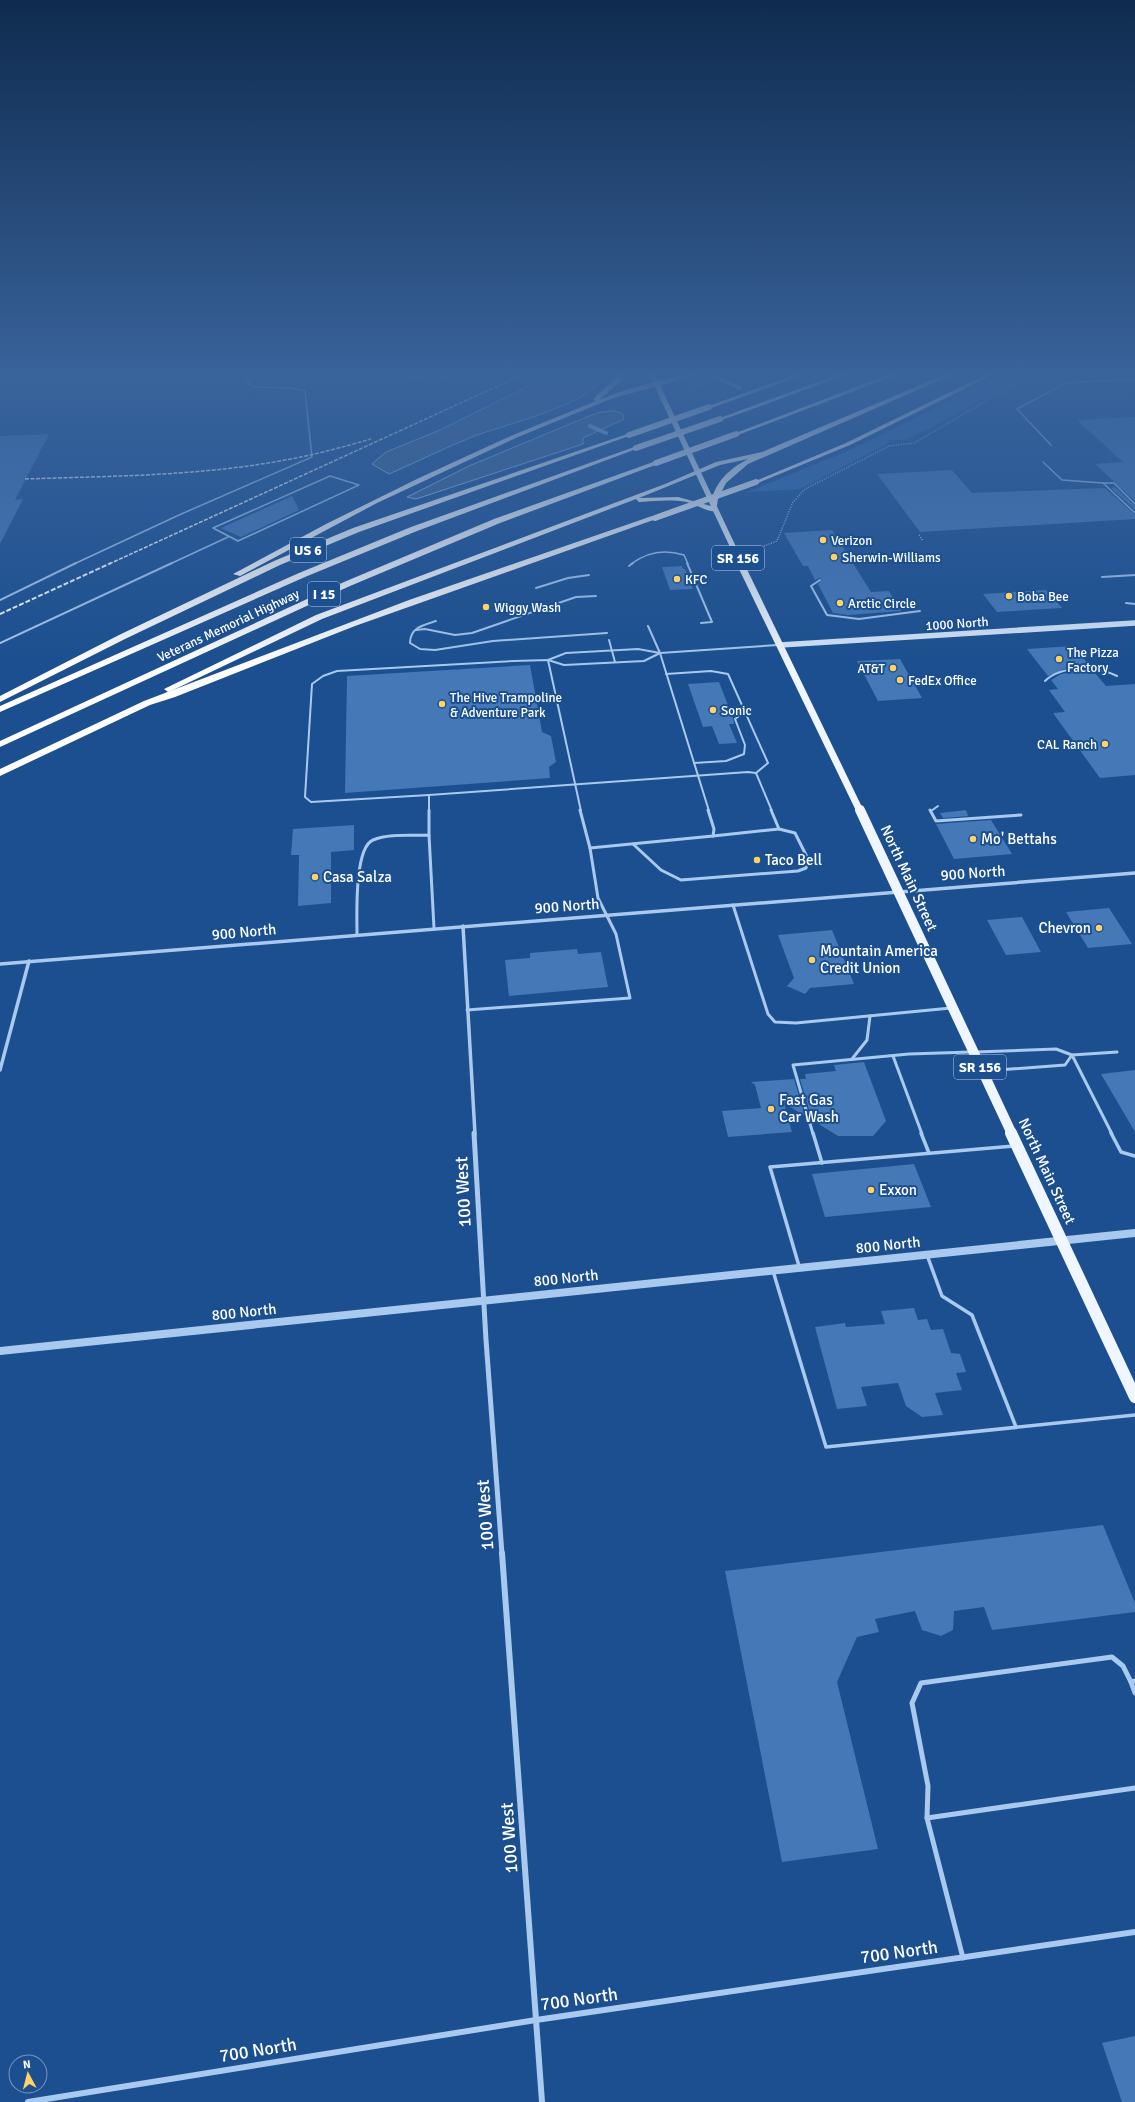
<svg xmlns="http://www.w3.org/2000/svg" width="1135" height="2102" font-family="Signika,sans-serif">
<style>
.green{fill:#2e69ad}
.water{fill:#3c6290;stroke:#9cc4f0}
.lines{fill:none;stroke-linecap:round;stroke-linejoin:round}
.stream{stroke:#9cc4f0;stroke-width:4}
.building{fill:#4478b7}
.path{stroke:#a9c9ee;stroke-width:1.5;stroke-dasharray:1 1.5;stroke-linecap:butt}
.service-far4{stroke:#a9c9ee;stroke-width:1.5}
.service-far3{stroke:#a9c9ee;stroke-width:2}
.service-far2{stroke:#a9c9ee;stroke-width:3}
.service-far1{stroke:#a9c9ee;stroke-width:3.5}
.service{stroke:#a9c9ee;stroke-width:5}
.minor-far2{stroke:#a9c9ee;stroke-width:3.5}
.minor-far1{stroke:#a9c9ee;stroke-width:5}
.minor{stroke:#a9c9ee;stroke-width:6}
.tertiary{stroke:#a9c9ee;stroke-width:8}
.secondary-far1{stroke:#d6e6fa;stroke-width:4.5}
.secondary{stroke:#d6e6fa;stroke-width:5.5}
.primary-far3{stroke:#f0f6ff;stroke-width:5.5}
.primary-far2{stroke:#f0f6ff;stroke-width:7}
.primary-far1{stroke:#f0f6ff;stroke-width:10}
.primary{stroke:#f0f6ff;stroke-width:12}
.motorway{fill:#fff;fill-rule:evenodd}
.rail-far1{stroke:#fff;stroke-width:1.5;stroke-dasharray:4 1.5;stroke-linecap:butt}
.rail{stroke:#fff;stroke-width:2;stroke-dasharray:5 2;stroke-linecap:butt}
.motorway-bridge{stroke:#fff;stroke-width:6}
.poi-dot{fill:#ffd166;stroke:#1b4f8f;stroke-width:1.5}
.labels{text-anchor:middle;stroke-width:4;stroke-linejoin:round;paint-order:stroke}
.far-poi-label{font-size:13px;fill:#fff;stroke:#1b4f8f;text-anchor:start}
.far-street-label{font-size:13px;fill:#fff;stroke:#1b4f8f}
.shield{fill:#1b4f8f;stroke:#bbcadd;stroke-width:1}
.shield-label{font-size:14px;font-weight:bold;fill:#fff}
.poi-label{font-size:15px;fill:#fff;stroke:#1b4f8f;text-anchor:start}
.street-label{font-size:15px;fill:#fff;stroke:#1b4f8f}
.near-street-label{font-size:18px;fill:#fff;stroke:#1b4f8f}
</style>
<rect width="100%" height="100%" fill="#1b4f8f"/>
<g class="green">
<polygon points="1003,374 1029,374 926,430 903,440 889,440 887,444 800,489 747,492 855,448"/>
<polygon points="710,376 715,382 687,391 685,387 697,384 695,379"/>
</g>
<g class="water">
<path d="M553 374H604C598 403 499 426 472 437 444 448 417 462 389 474L372 464 386 452 440 430Z"/>
<polygon points="615,411 622,413 624,419 583,438 583,444 416,499 407,497 469,466 589,416 601,412"/>
</g>
<g class="lines">
<g class="stream">
<polyline points="712,375 740,388"/>
<polyline points="590,426 606,433"/>
</g>
</g>
<g class="building">
<polygon points="1135,417 1135,501 1095,464 1123,462 1077,420"/>
<polygon points="49,434 15,500 23,499 0,544 0,436"/>
<polygon points="952,470 972,493 1105,488 1135,515 1135,519 920,532 877,474"/>
<polygon points="1115,487 1135,506 1135,510 1111,488"/>
<polygon points="292,496 299,510 241,537 221,528"/>
<polygon points="832,530 871,592 889,591 901,611 848,615 833,613 818,584 822,579 819,578 815,580 808,566 803,566 784,533"/>
<polygon points="682,566 683,569 685,569 693,589 670,590 662,567"/>
<polygon points="1046,590 1062,608 997,612 983,594"/>
<polygon points="1073,646 1090,666 1069,667 1048,676 1027,649"/>
<polygon points="900,659 922,698 878,701 857,661"/>
<polygon points="530,665 542,732 551,736 556,762 549,767 550,778 345,793 347,676"/>
<polygon points="1080,671 1094,672 1106,686 1135,684 1135,775 1100,778 1053,713 1065,712 1049,690 1058,689 1051,680 1061,674"/>
<polygon points="719,682 733,718 734,724 729,724 737,743 719,744 712,726 703,727 688,684"/>
<polygon points="966,810 968,816 943,818 940,813"/>
<polygon points="991,820 1012,854 954,859 936,824"/>
<polygon points="354,825 354,850 331,852 331,903 298,906 299,855 291,855 293,829"/>
<polygon points="1109,908 1132,944 1088,948 1066,912"/>
<polygon points="1022,917 1041,952 1006,955 987,920"/>
<polygon points="832,930 854,984 810,988 805,994 787,986 794,978 778,935"/>
<polygon points="577,949 578,954 601,952 608,987 509,996 505,960 530,958 530,953"/>
<polygon points="864,1062 886,1121 873,1136 838,1136 812,1120 800,1079 806,1079 805,1074 836,1071 834,1065"/>
<polygon points="1135,1070 1135,1132 1101,1074"/>
<polygon points="794,1079 805,1116 784,1103 792,1132 728,1137 722,1111 761,1108 755,1085 751,1082"/>
<polygon points="914,1164 931,1207 825,1217 812,1174"/>
<polygon points="914,1308 918,1320 927,1319 931,1330 943,1329 951,1353 960,1354 966,1372 956,1373 962,1390 935,1393 943,1415 922,1417 906,1406 898,1383 861,1387 867,1406 837,1409 815,1327 845,1323 846,1327 885,1324 881,1311"/>
<polygon points="1103,1525 1135,1603 1135,1612 992,1630 984,1607 954,1611 953,1630 941,1636 922,1630 915,1611 875,1619 879,1632 857,1637 837,1682 878,1849 782,1862 725,1571"/>
<polygon points="1135,2036 1135,2102 1122,2102 1102,2043"/>
</g>
<g class="lines">
<g class="path">
<polyline points="919,535 923,541"/>
<polyline points="764,546 777,541 793,502 805,489 889,446 914,443 998,394 1038,374"/>
</g>
<g class="service-far4">
<path d="M402 374C422 380 438 381 457 374"/>
<polyline points="0,381 3,374"/>
<polyline points="1051,445 1017,409 1066,383 1135,379"/>
<polyline points="1043,462 1062,480 1103,483 1135,513"/>
<polygon points="330,476 359,485 238,541 213,528"/>
<polyline points="1103,483 1114,483 1135,504"/>
<polyline points="74,564 179,515 312,457 305,391 291,388 254,387 249,384 246,374"/>
<polyline points="170,564 228,537"/>
<path d="M631 564C648 551 665 549 684 555L688 564"/>
</g>
<g class="service-far3">
<polyline points="687,563 712,622 701,623"/>
<polyline points="629,566 633,563"/>
<polyline points="1102,577 1135,575"/>
<polyline points="820,580 811,586 827,615 859,619 920,611"/>
<polyline points="536,588 568,578 589,575"/>
<polyline points="0,600 76,563"/>
<polyline points="1126,603 1135,604"/>
<path d="M436 621C424 625 410 627 410 643L420 649 435 650 493 641 607 633"/>
<polyline points="648,626 660,653 709,811"/>
<polyline points="416,630 425,629 455,635 472,633 576,597 596,596"/>
<polyline points="609,640 615,662"/>
<polyline points="0,643 172,563"/>
<polyline points="548,660 566,653 638,649 660,653 778,645"/>
<polyline points="548,660 581,811"/>
<polyline points="666,674 711,671 728,674 768,763 756,773"/>
<path d="M1045 681C1061 665 1098 666 1117 676"/>
<polyline points="694,763 726,761 744,754 745,745 735,719 746,711"/>
<polyline points="429,795 311,802 305,797 312,684 323,676 337,671 514,661 548,660 564,665 644,661 660,653"/>
<polyline points="429,811 429,795 748,772 756,773 772,811"/>
<polyline points="931,811 938,806"/>
</g>
<g class="service-far2">
<polyline points="429,810 429,835"/>
<polyline points="930,810 936,821 1021,815"/>
<polyline points="713,836 779,829 771,810"/>
<polyline points="633,844 661,870 681,880 798,871 806,868 809,861 795,833 779,829"/>
<polyline points="590,848 713,836 714,829 708,810"/>
<polyline points="733,905 768,1014 775,1022 796,1023 951,1008"/>
<path d="M357 935C357 916 354 848 373 840 390 833 411 836 429 835L434 928"/>
<polyline points="467,1010 630,998 616,934 598,898 590,848 580,810"/>
<polyline points="976,1052 1056,1049 1072,1055 1065,1065 984,1071"/>
<polyline points="893,1056 922,1134"/>
<polyline points="852,1059 867,1040 870,1016"/>
<polyline points="813,1134 793,1065 909,1054 971,1052"/>
<polyline points="1112,1134 1072,1055 1117,1052"/>
</g>
<g class="service-far1">
<polyline points="813,1133 822,1163"/>
<polyline points="921,1133 929,1153"/>
<polyline points="1111,1133 1121,1152 1135,1156"/>
<polyline points="927,1255 942,1296 972,1315 1016,1427"/>
<polyline points="799,1266 770,1167 1014,1146"/>
<polyline points="773,1271 826,1447 1135,1415"/>
</g>
<g class="service">
<polyline points="1135,1681 1131,1682 1135,1693"/>
<polyline points="927,1818 928,1786 912,1703 921,1683 1112,1657 1123,1666 1131,1682"/>
<polyline points="963,1958 927,1818 1135,1788"/>
</g>
<g class="minor-far2">
<polyline points="463,926 475,1134"/>
<polyline points="0,964 1135,873"/>
<polyline points="0,1070 29,961"/>
</g>
<polyline class="minor-far1" points="474,1133 486,1340 502,1554"/>
<g class="minor">
<polyline points="502,1553 542,2102"/>
<polyline points="28,2102 536,2020 1135,1932"/>
</g>
<polyline class="tertiary" points="0,1351 1135,1233"/>
<polyline class="secondary-far1" points="651,374 657,385"/>
<polyline class="secondary" points="780,645 1135,623"/>
<polyline class="primary-far3" points="657,385 741,564"/>
<polyline class="primary-far2" points="740,563 860,811"/>
<polyline class="primary-far1" points="860,810 1012,1134"/>
<polyline class="primary" points="1011,1133 1135,1397"/>
<g class="motorway">
<path d="M620 374H626L621 381 599 400C625 389 674 374 702 374L613 398 518 437 377 503 240 576 233 574 326 524 419 478 513 435 596 401 594 400V398Z"/>
<polygon points="797,374 806,374 711,408 706,407"/>
<polygon points="839,374 848,374 722,420 717,419"/>
<polygon points="890,374 899,374 738,435 733,434"/>
<path d="M946 374H954L748 464 726 483 718 499 716 511C708 513 696 504 687 502 671 499 655 501 639 502L636 499 322 619 171 691 168 692 164 689 316 615 665 484 716 462 762 452ZM748 459C729 469 713 483 711 506L678 497 639 498 720 465Z"/>
<polygon points="987,374 995,374 850,445 758,483 753,482 846,443"/>
<polygon points="627,434 632,435 359,532 280,565 125,639 0,702 0,696 119,635 274,561 353,528"/>
<polygon points="634,447 639,448 417,531 305,577 0,712 0,706 299,573 411,527"/>
<polygon points="656,461 659,463 658,464 500,523 350,586 0,747 0,741 344,582 494,519"/>
<polygon points="652,516 659,518 355,626 175,697 150,705 0,776 0,769 144,701 409,600"/>
</g>
<g class="rail-far1">
<path d="M25 479C112 476 200 476 285 460 314 455 343 447 371 439"/>
<polyline points="109,564 524,374"/>
</g>
<polyline class="rail" points="0,614 111,563"/>
<g class="motorway-bridge">
<polyline points="629,435 709,407"/>
<polyline points="636,448 720,419"/>
<polyline points="656,463 736,434"/>
<polyline points="655,518 756,482"/>
</g>
</g>
<linearGradient id="sky" x2="0" y2="1"><stop stop-color="#0f2b4f"/><stop offset="0.56" stop-color="#39639b"/><stop offset="1" stop-color="#39639b" stop-opacity="0"/></linearGradient>
<rect width="1135" height="668" fill="url(#sky)"/>
<g class="poi-dot">
<circle cx="823" cy="540" r="4"/>
<circle cx="834" cy="557" r="4"/>
<circle cx="677" cy="579" r="4"/>
<circle cx="1009" cy="596" r="4"/>
<circle cx="840" cy="603" r="4"/>
<circle cx="486" cy="607" r="4"/>
<circle cx="1059" cy="659" r="4"/>
<circle cx="893" cy="668" r="4"/>
<circle cx="900" cy="680" r="4"/>
<circle cx="442" cy="704" r="4"/>
<circle cx="713" cy="710" r="4"/>
<circle cx="1105" cy="744" r="4"/>
<circle cx="973" cy="839" r="4"/>
<circle cx="757" cy="860" r="4"/>
<circle cx="315" cy="877" r="4"/>
<circle cx="1099" cy="928" r="4"/>
<circle cx="812" cy="960" r="4"/>
<circle cx="771" cy="1109" r="4"/>
<circle cx="871" cy="1190" r="4"/>
</g>
<g class="labels">
<g class="far-poi-label">
<text x="831" y="545">Verizon</text>
<text x="842" y="562">Sherwin-Williams</text>
<text x="685" y="584">KFC</text>
<text x="1017" y="601">Boba Bee</text>
<text x="848" y="608">Arctic Circle</text>
<text x="494" y="612">Wiggy Wash</text>
<text x="1067" y="657">The Pizza<tspan x="1067" dy="15">Factory</tspan></text>
<text x="885" y="673" text-anchor="end">AT&amp;T</text>
<text x="908" y="685">FedEx Office</text>
<text x="450" y="702">The Hive Trampoline<tspan x="450" dy="15">&amp; Adventure Park</tspan></text>
<text x="721" y="715">Sonic</text>
<text x="1097" y="749" text-anchor="end">CAL Ranch</text>
</g>
<g class="far-street-label">
<text transform="translate(957 623) rotate(-4)" y="5">1000 North</text>
<text transform="translate(228 625) rotate(-25)" y="5">Veterans Memorial Highway</text>
</g>
<g class="shield">
<rect x="290" y="538" width="36" height="24" rx="3"/>
<rect x="712" y="546" width="52" height="24" rx="3"/>
<rect x="308" y="582" width="32" height="24" rx="3"/>
<rect x="954" y="1055" width="52" height="24" rx="3"/>
</g>
<g class="shield-label">
<text x="308" y="555">US 6</text>
<text x="738" y="563">SR 156</text>
<text x="324" y="599">I 15</text>
<text x="980" y="1072">SR 156</text>
</g>
<g class="poi-label">
<text x="981" y="844">Mo' Bettahs</text>
<text x="765" y="865">Taco Bell</text>
<text x="323" y="882">Casa Salza</text>
<text x="1091" y="933" text-anchor="end">Chevron</text>
<text x="820" y="956">Mountain America<tspan x="820" dy="17">Credit Union</tspan></text>
<text x="779" y="1105">Fast Gas<tspan x="779" dy="17">Car Wash</tspan></text>
<text x="879" y="1195">Exxon</text>
</g>
<g class="street-label">
<text transform="translate(973 873) rotate(-4)" y="5">900 North</text>
<text transform="translate(909 878) rotate(65)" y="5">North Main Street</text>
<text transform="translate(567 906) rotate(-4)" y="5">900 North</text>
<text transform="translate(244 932) rotate(-5)" y="5">900 North</text>
<text transform="translate(1047 1171) rotate(65)" y="5">North Main Street</text>
<text transform="translate(888 1245) rotate(-6)" y="5">800 North</text>
<text transform="translate(566 1278) rotate(-6)" y="5">800 North</text>
<text transform="translate(244 1312) rotate(-6)" y="5">800 North</text>
</g>
<g class="near-street-label">
<text transform="translate(463 1192) rotate(-93)" y="6">100 West</text>
<text transform="translate(485 1515) rotate(-94)" y="6">100 West</text>
<text transform="translate(509 1838) rotate(-94)" y="6">100 West</text>
<text transform="translate(899 1952) rotate(-8)" y="6">700 North</text>
<text transform="translate(579 1999) rotate(-8)" y="6">700 North</text>
<text transform="translate(258 2050) rotate(-9)" y="6">700 North</text>
</g>
</g>
<g transform="translate(28 2074) rotate(353)"><circle r="19" fill="#1b4f8f" stroke="#7695bc"/>
<path d="M0-3L7 15L0 10L-7 15Z" fill="#ffd166"/>
<text y="-6" font-size="11" font-weight="bold" text-anchor="middle" fill="#ffffff">N</text>
</g>
</svg>
